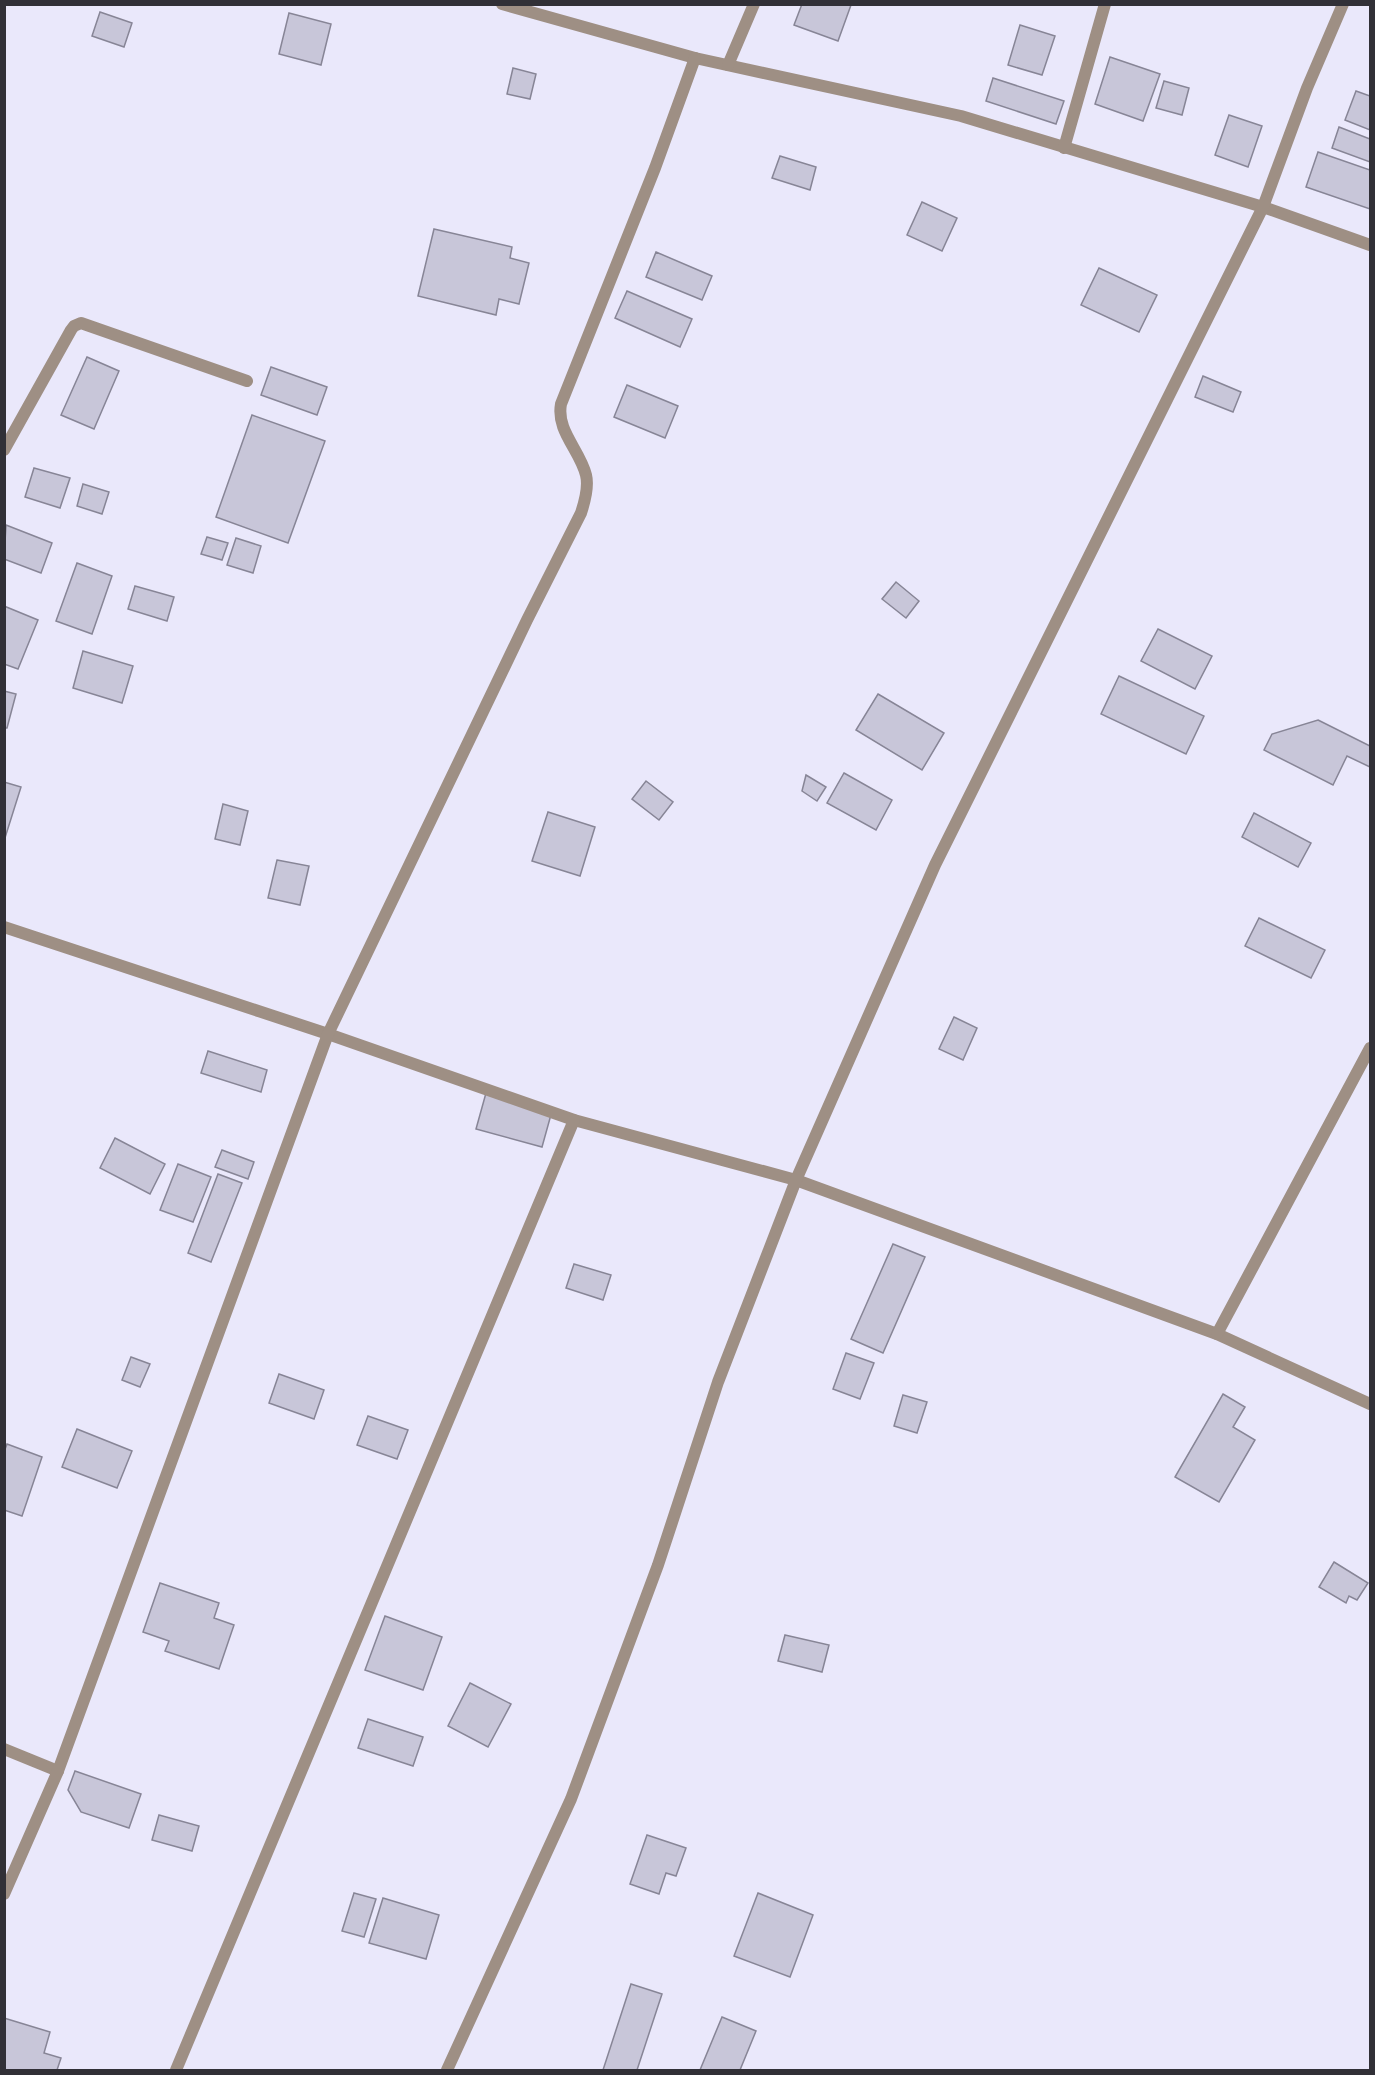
<svg xmlns="http://www.w3.org/2000/svg" width="1375" height="2075" font-family="Commissioner,sans-serif">
<style>
.building{fill:#c8c6d9;stroke:#878596;stroke-width:1.5}
.lines{fill:none;stroke-linecap:round;stroke-linejoin:round}
.street{stroke:#9e8f84;stroke-width:12}
</style>
<rect width="100%" height="100%" fill="#eae8fb"/>
<g class="building">
<polygon points="802,4 851,5 838,41 794,25"/>
<polygon points="100,12 132,23 124,47 92,36"/>
<polygon points="289,13 331,24 321,65 279,54"/>
<polygon points="1020,25 1055,36 1042,75 1008,65"/>
<polygon points="1110,57 1160,74 1143,121 1095,104"/>
<polygon points="513,68 536,74 530,99 507,94"/>
<polygon points="993,78 1064,101 1056,124 986,101"/>
<polygon points="1164,81 1189,88 1182,115 1156,108"/>
<polygon points="1356,91 1370,96 1370,130 1345,120"/>
<polygon points="1229,115 1262,126 1248,167 1215,155"/>
<polygon points="1339,127 1370,139 1370,162 1332,148"/>
<polygon points="1318,152 1370,170 1370,209 1306,187"/>
<polygon points="780,156 816,167 810,190 772,178"/>
<polygon points="922,202 957,218 942,251 907,235"/>
<polygon points="434,229 512,247 510,258 529,263 519,304 499,299 496,315 418,296"/>
<polygon points="656,252 712,276 702,300 646,277"/>
<polygon points="1099,268 1157,295 1139,332 1081,305"/>
<polygon points="627,291 692,319 680,347 615,318"/>
<polygon points="87,357 119,371 94,429 61,415"/>
<polygon points="271,367 327,387 317,415 261,395"/>
<polygon points="1203,376 1241,392 1233,412 1195,397"/>
<polygon points="627,385 678,406 665,438 614,417"/>
<polygon points="252,415 325,441 288,543 216,517"/>
<polygon points="34,468 70,478 60,508 25,497"/>
<polygon points="83,484 109,492 102,514 77,506"/>
<polygon points="6,525 52,543 41,573 4,559"/>
<polygon points="207,537 228,543 222,560 201,554"/>
<polygon points="236,538 261,546 253,573 227,565"/>
<polygon points="77,563 112,576 92,634 56,621"/>
<polygon points="896,582 919,601 906,618 882,599"/>
<polygon points="135,586 174,597 167,621 128,609"/>
<polygon points="4,606 38,620 18,669 4,664"/>
<polygon points="1158,629 1212,656 1195,689 1141,661"/>
<polygon points="83,651 133,666 122,703 73,688"/>
<polygon points="1119,676 1204,716 1186,754 1101,714"/>
<polygon points="4,691 16,694 7,728 4,728"/>
<polygon points="878,694 944,733 922,770 856,730"/>
<polygon points="1318,720 1370,746 1370,767 1347,756 1333,785 1264,750 1272,734"/>
<polygon points="844,773 892,800 876,830 827,803"/>
<polygon points="806,775 826,787 817,801 802,791"/>
<polygon points="646,781 673,802 659,820 632,799"/>
<polygon points="4,782 21,787 4,841"/>
<polygon points="223,804 248,811 240,845 215,839"/>
<polygon points="548,812 595,827 580,876 532,861"/>
<polygon points="1254,813 1311,843 1298,867 1242,837"/>
<polygon points="277,860 309,866 300,905 268,898"/>
<polygon points="1259,918 1325,950 1311,978 1245,946"/>
<polygon points="954,1017 977,1028 963,1060 939,1049"/>
<polygon points="208,1051 267,1070 261,1092 201,1073"/>
<polygon points="486,1093 552,1111 542,1147 476,1129"/>
<polygon points="115,1138 165,1164 150,1194 100,1168"/>
<polygon points="222,1150 254,1162 248,1179 215,1167"/>
<polygon points="178,1164 211,1177 193,1222 160,1210"/>
<polygon points="218,1174 242,1183 211,1262 188,1253"/>
<polygon points="893,1244 925,1257 883,1353 851,1339"/>
<polygon points="574,1264 611,1275 603,1300 566,1288"/>
<polygon points="846,1353 874,1363 860,1399 833,1389"/>
<polygon points="131,1357 150,1364 140,1387 122,1380"/>
<polygon points="279,1374 324,1390 314,1419 269,1403"/>
<polygon points="1223,1394 1245,1407 1233,1427 1255,1440 1219,1502 1175,1477"/>
<polygon points="903,1395 927,1402 917,1433 894,1426"/>
<polygon points="368,1416 408,1430 397,1459 357,1445"/>
<polygon points="77,1429 132,1451 117,1488 62,1467"/>
<polygon points="7,1444 42,1457 22,1516 4,1510 4,1452"/>
<polygon points="1334,1562 1368,1583 1357,1600 1349,1596 1346,1603 1319,1587"/>
<polygon points="160,1583 219,1603 214,1618 234,1625 219,1669 165,1651 169,1641 143,1632"/>
<polygon points="385,1616 442,1637 423,1690 365,1670"/>
<polygon points="785,1635 829,1645 822,1672 778,1661"/>
<polygon points="470,1683 511,1704 488,1747 448,1726"/>
<polygon points="368,1719 423,1737 413,1766 358,1748"/>
<polygon points="75,1771 141,1794 129,1828 81,1812 68,1790"/>
<polygon points="159,1815 199,1826 192,1851 152,1840"/>
<polygon points="647,1835 686,1848 676,1876 666,1873 659,1894 630,1884"/>
<polygon points="354,1893 376,1899 364,1937 342,1931"/>
<polygon points="758,1893 813,1915 790,1977 734,1956"/>
<polygon points="383,1898 439,1915 426,1959 369,1943"/>
<polygon points="631,1984 662,1994 637,2070 603,2070"/>
<polygon points="722,2017 756,2031 740,2070 700,2070"/>
<polygon points="4,2018 50,2032 44,2053 61,2058 57,2070 4,2070"/>
</g>
<g class="lines">
<g class="street">
<polyline points="502,4 695,58 961,116 1263,207 1370,245"/>
<polyline points="728,65 754,4"/>
<polyline points="1064,148 1105,4"/>
<polyline points="4,450 71,330 74,326 81,323 247,381"/>
<polyline points="4,927 328,1034 574,1120 796,1180 1217,1334 1370,1404"/>
<polyline points="1217,1334 1370,1048"/>
<polyline points="4,1749 58,1771"/>
<path d="M4 1894 58 1771 328 1034 527 620 581 513C585 501 589 487 586 475 580 450 556 431 561 404L655 168 695 58"/>
<polyline points="176,2070 574,1120"/>
<polyline points="447,2070 571,1799 658,1565 718,1382 796,1180 935,865 1263,207 1307,88 1343,4"/>
</g>
</g>
<rect width="1375" height="2075" fill="none" stroke="#313037" stroke-width="12"/>
</svg>
